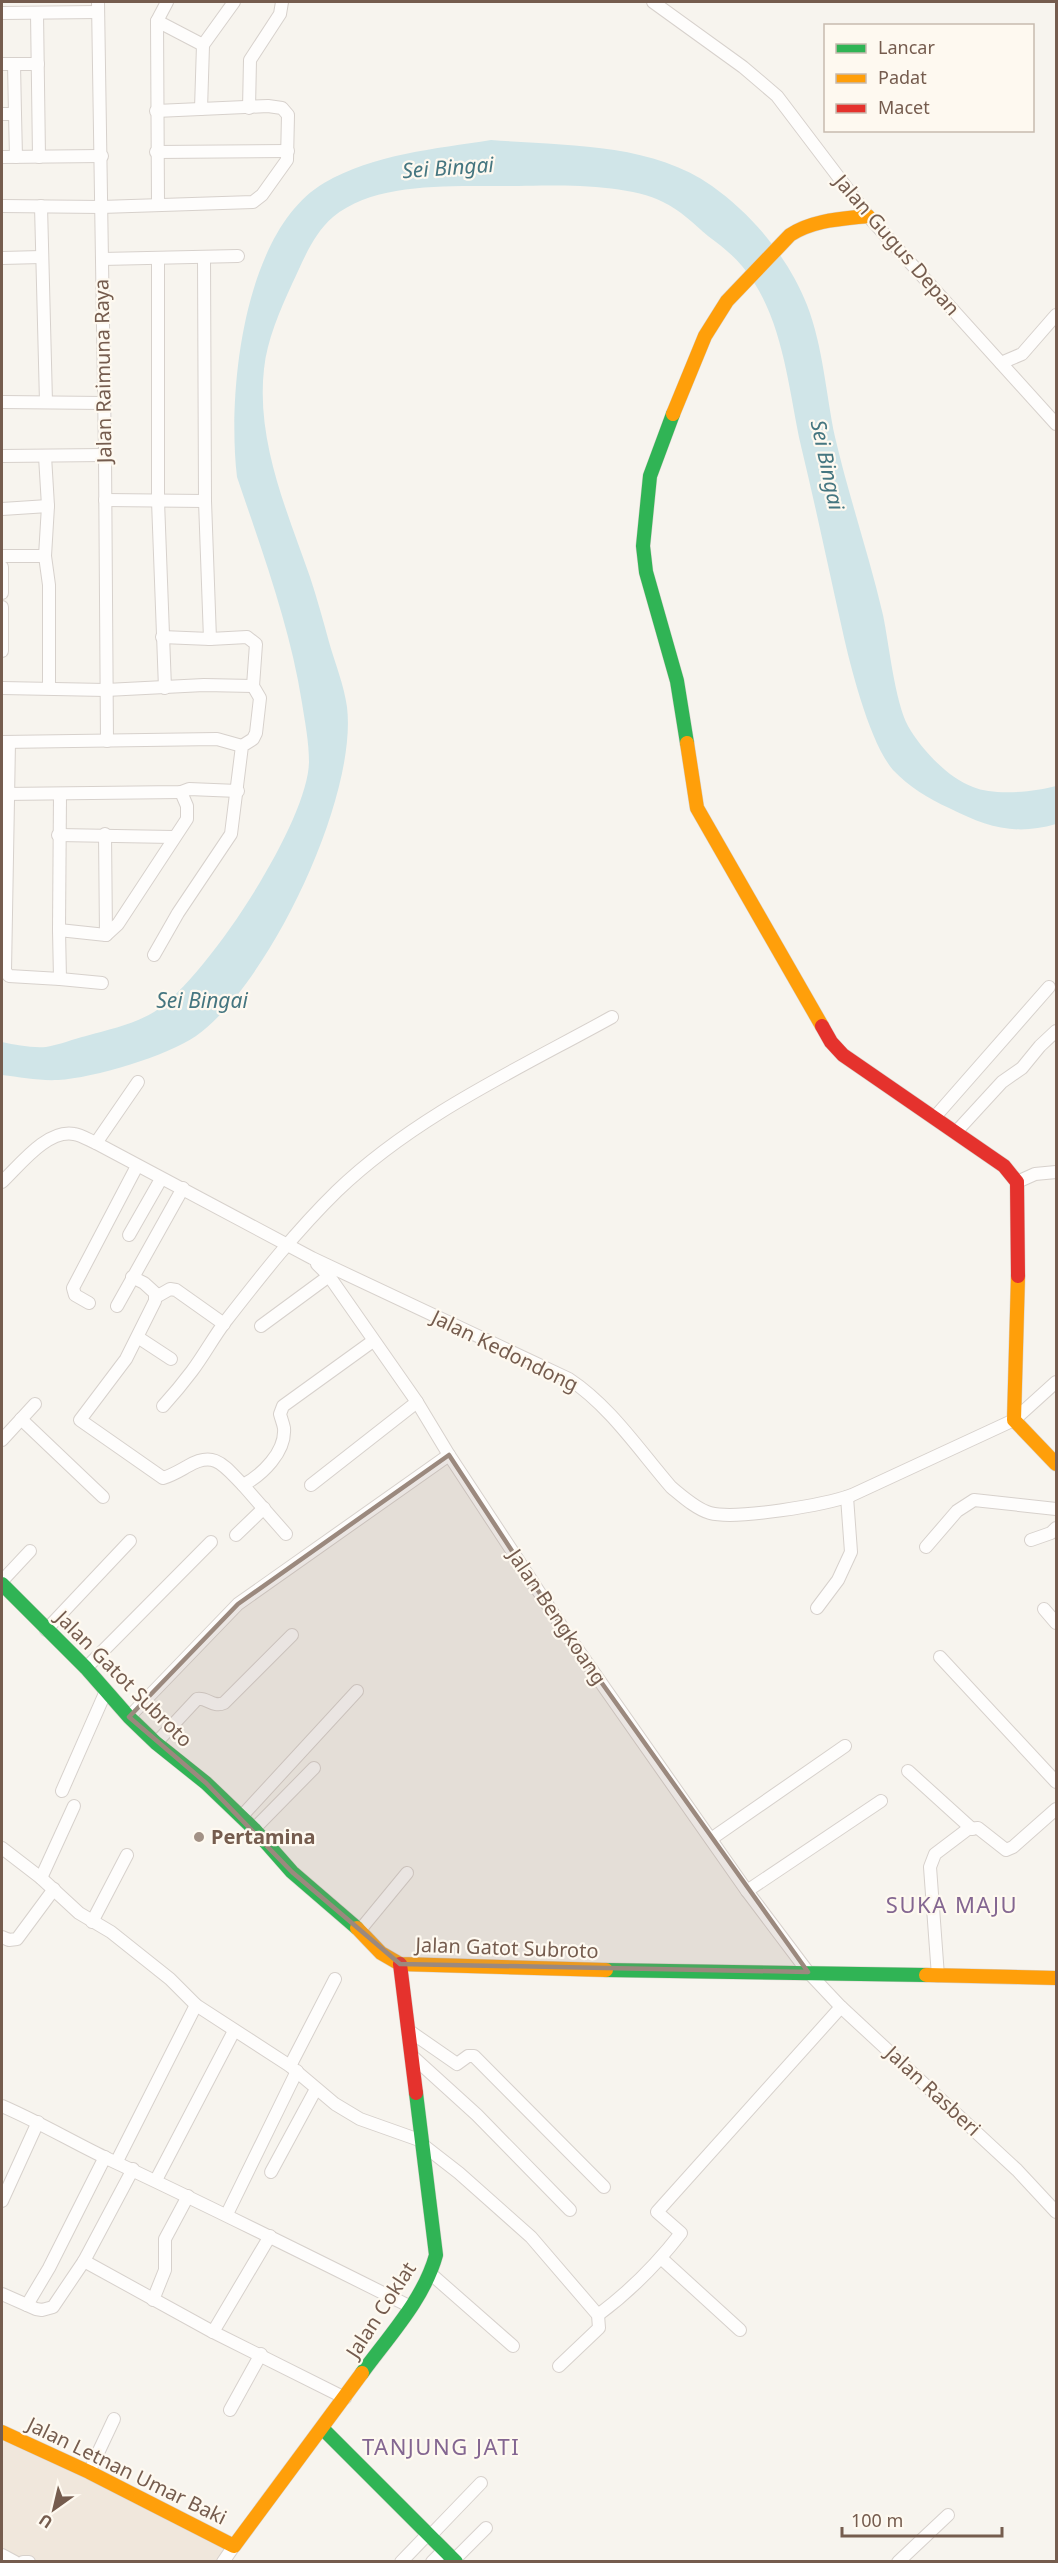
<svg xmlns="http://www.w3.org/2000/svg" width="1058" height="2563" font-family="'Noto Sans',sans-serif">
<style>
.residential{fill:#f0e7dc}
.water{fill:#d0e5e8}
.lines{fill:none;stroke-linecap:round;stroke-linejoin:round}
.street-casing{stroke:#d7d1cc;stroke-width:14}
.fast-casing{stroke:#d8d1cb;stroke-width:15}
.slow-casing{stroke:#d8d1cb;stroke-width:15}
.jam-casing{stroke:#d8d1cb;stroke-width:15}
.street{stroke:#fefdfc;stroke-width:12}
.fast{stroke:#30b455;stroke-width:14}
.slow{stroke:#ff9f0a;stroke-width:14}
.jam{stroke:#e5322d;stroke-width:14}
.marked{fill:#9b897e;fill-opacity:0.2;stroke:#9b897e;stroke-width:4.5;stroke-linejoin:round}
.poi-dot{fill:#a29186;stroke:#fef9f0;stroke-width:2}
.labels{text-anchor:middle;stroke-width:4.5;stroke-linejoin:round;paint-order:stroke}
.street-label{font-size:20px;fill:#755c4e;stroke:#fef9f0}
.poi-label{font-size:20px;font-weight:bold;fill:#755c4e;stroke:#fef9f0;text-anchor:start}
.water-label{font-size:21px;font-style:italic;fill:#457680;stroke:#fef9f0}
.quarter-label{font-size:22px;letter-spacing:1.5px;fill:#836691;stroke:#fef9f0}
</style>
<rect width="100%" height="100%" fill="#f7f4ee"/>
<polygon class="residential" points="2,2438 229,2546 218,2561 2,2561"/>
<path class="water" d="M491 140C564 146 650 142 712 186 753 215 789 259 807 305 823 346 826 394 835 437 849 497 869 555 883 615 889 644 895 702 908 726 921 749 948 778 973 787 994 796 1035 792 1056 786V824C1015 836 987 827 949 808 929 799 908 786 893 770 870 743 851 669 843 633 829 571 816 508 801 446 788 387 783 314 742 266 732 254 720 245 708 236 694 224 680 210 663 202 629 184 558 185 519 186 463 187 378 179 333 217 313 234 303 261 292 284 280 310 267 340 264 369 256 441 287 511 310 577 317 598 323 620 329 642 335 663 344 685 347 707 358 797 269 984 196 1036 167 1056 94 1078 58 1080 39 1081 20 1077 2 1075V1042C16 1045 31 1048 46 1047 59 1045 73 1039 86 1036 110 1029 132 1025 154 1012 206 979 308 823 309 762 309 742 305 722 302 703 290 626 262 551 237 477 227 393 243 231 324 183 374 154 435 149 491 140Z"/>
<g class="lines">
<defs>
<g id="street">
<polyline points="98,2 105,455 107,741"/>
<polyline points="653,2 743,67 777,96 868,216 1056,424"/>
<polyline points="2,13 98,12"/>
<polyline points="37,13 39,157"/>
<polyline points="157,21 203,45 234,2"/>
<polyline points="2,64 38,64"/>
<polyline points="14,64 15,114"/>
<polyline points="249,108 250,60 280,14 282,2"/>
<polyline points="201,109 203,45"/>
<polyline points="2,114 15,114 16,157"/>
<polyline points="156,152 288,151"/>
<polyline points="2,157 102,156"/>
<polyline points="158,204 157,21 167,2"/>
<polyline points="2,206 101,207 253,202 262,195 287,160 288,115 282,108 268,106 156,111"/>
<polyline points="41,206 46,402"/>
<polyline points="204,257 205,501 210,639"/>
<polyline points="2,258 41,257"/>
<polyline points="158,258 158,501 165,688"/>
<polyline points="102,259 238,256"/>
<polyline points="1001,363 1022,354 1056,315"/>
<polyline points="2,402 104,403"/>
<polyline points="2,456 105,455"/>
<polyline points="45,456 48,506 45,556 49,585 49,688"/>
<polyline points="105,500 205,501"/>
<polyline points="2,509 48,506"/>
<polyline points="2,556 45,556"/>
<polyline points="2,567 2,593"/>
<polyline points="2,607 2,651"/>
<polyline points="2,688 106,690 204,685 253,686"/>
<polyline points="2,742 217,739 242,746"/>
<polyline points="9,742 5,971 9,976 60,979 59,930 106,935 118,924 187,819 187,806 181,792"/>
<polyline points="3,794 181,792 189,789 238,791"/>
<polyline points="105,834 106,935"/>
<polyline points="58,835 173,837"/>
<polyline points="59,930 60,794"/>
<polyline points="154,955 178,913 231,834 242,746 253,739 256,733 260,698 253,686 256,644 247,637 210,639 162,637"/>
<polyline points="60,979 102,983"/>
<polyline points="934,1118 1049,987"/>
<polyline points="956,1132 1002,1082 1022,1068 1040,1046 1056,1031"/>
<polyline points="96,1143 138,1082"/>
<path d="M2 1182C20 1165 47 1129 74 1134 81 1135 89 1140 96 1143L312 1258 569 1379C610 1406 639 1450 671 1487 682 1496 696 1509 710 1513 736 1520 825 1505 852 1495L1014 1420 1056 1382"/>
<polyline points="1017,1182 1035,1174 1056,1172"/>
<polyline points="129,1235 161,1179"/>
<polyline points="317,1264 329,1276 417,1402 449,1455 564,1630 747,1891 808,1972 841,2007 1017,2170 1056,2212"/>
<path d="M132 1277 144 1283 155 1293V1301L126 1359 80 1420 163 1478C173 1475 179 1471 188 1466 215 1450 224 1466 243 1485 262 1475 286 1452 284 1428 283 1423 281 1418 280 1414L283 1406 373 1341"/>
<polyline points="156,1297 170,1289 176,1290 224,1324"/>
<polyline points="89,1303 75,1295 73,1288 137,1166"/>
<polyline points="117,1306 183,1188"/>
<polyline points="261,1326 329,1276"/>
<polyline points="139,1338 171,1359"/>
<path d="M163 1406C173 1395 183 1383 192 1371 204 1355 213 1338 225 1322 260 1277 296 1231 337 1191 415 1116 518 1069 612 1017"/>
<polyline points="21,1419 103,1497"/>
<polyline points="2,1440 35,1404"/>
<polyline points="243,1485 286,1534"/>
<polyline points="311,1485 417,1402"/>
<polyline points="236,1535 264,1508"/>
<polyline points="1031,1540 1051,1533 1056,1528"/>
<polyline points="926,1547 957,1511 974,1500 1056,1509"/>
<polyline points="2,1581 30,1551"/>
<polyline points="817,1608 838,1580 851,1552 847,1497"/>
<polyline points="1044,1609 1056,1623"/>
<polyline points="46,1630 130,1541"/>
<polyline points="940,1657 1056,1782"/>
<polyline points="86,1668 211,1542"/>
<polyline points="129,1717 238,1604 449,1455"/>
<path d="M156 1743 197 1699C207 1697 213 1708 224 1703L292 1635"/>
<polyline points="908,1771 972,1829"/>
<polyline points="62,1791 106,1691"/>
<polyline points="241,1817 357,1691"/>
<polyline points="254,1829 314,1768"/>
<polyline points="711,1839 845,1746"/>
<polyline points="2,1848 41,1878 79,1913 111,1932 170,1979 196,2005 290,2066 335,2104 360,2119 422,2141"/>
<polyline points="41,1878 74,1806"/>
<polyline points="747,1891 881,1801"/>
<polyline points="92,1922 127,1855"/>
<polyline points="360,1930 407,1873"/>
<polyline points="2,1937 9,1940 17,1939 54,1889"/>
<polyline points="938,1976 930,1867 935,1854 968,1829 978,1828 1006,1850 1013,1847 1056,1809"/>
<polyline points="408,2030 457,2064 468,2056 474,2056 604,2187"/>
<polyline points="412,2056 477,2115 570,2210"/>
<polyline points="290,2066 335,1979"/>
<path d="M2 2106C37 2121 69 2140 104 2157 207 2205 309 2256 411 2307"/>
<polyline points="423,2145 459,2173 531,2237 598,2315 599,2328 559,2366"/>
<polyline points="117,2161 196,2005"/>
<polyline points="271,2172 316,2089"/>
<polyline points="156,2180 234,2031"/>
<polyline points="2,2201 38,2122"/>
<polyline points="227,2214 297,2071"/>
<polyline points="661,2258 740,2330"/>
<polyline points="84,2261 213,2332 345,2398"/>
<polyline points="431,2274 513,2346"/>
<polyline points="2,2294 36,2309 42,2310 53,2307 84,2261 133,2169"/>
<polyline points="153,2300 165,2270 165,2239 188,2196"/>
<polyline points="27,2305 49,2268 105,2157"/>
<path d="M598 2315C629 2292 657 2264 681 2233L657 2212 841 2007"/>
<polyline points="213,2332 270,2236"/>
<polyline points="230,2410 261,2354"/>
<polyline points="89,2472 114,2419"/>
<polyline points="430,2536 481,2483"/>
<polyline points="2,2555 15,2562"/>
<polyline points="454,2560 486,2528"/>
<polyline points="23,2562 29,2562"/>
<polyline points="223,2562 234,2546"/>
<polyline points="401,2562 428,2534"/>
<polyline points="432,2562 444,2550"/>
<polyline points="898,2562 948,2515"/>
</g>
<g id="fast">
<polyline points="673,414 650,476 643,546 646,572 677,681 687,743"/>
<polyline points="2,1584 86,1668 129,1717 156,1743 206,1783 254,1829 292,1872 357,1928"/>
<polyline points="606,1970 926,1975"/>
<path d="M362 2373C389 2336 424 2299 436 2255L416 2093"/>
<polyline points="323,2429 456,2562"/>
</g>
<g id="slow">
<path d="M673 414 705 336 727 301 790 235C813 220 841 219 868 216"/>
<polyline points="687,743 697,808 822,1026"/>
<polyline points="1018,1276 1014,1420 1056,1464"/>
<polyline points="357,1928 381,1953 400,1964 606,1970"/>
<polyline points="926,1975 1056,1978"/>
<polyline points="2,2432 89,2472 234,2546 362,2373"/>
</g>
<g id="jam">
<polyline points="822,1026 831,1042 843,1055 1004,1166 1017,1182 1018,1276"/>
<polyline points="400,1964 416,2093"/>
</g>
</defs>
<use href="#street" class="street-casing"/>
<use href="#fast" class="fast-casing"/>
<use href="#slow" class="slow-casing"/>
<use href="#jam" class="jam-casing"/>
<use href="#street" class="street"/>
<use href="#fast" class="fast"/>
<use href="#slow" class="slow"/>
<use href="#jam" class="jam"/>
</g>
<path class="marked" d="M449 1455 564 1630 808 1972 400 1964 292 1872 206 1783 129 1717 238 1604Z"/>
<circle class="poi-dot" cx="199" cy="1837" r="6"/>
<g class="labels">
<g class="street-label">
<text transform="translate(897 245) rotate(49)" y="7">Jalan Gugus Depan</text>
<text transform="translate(103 371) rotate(-91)" y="7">Jalan Raimuna Raya</text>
<text transform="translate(505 1351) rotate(26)" y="7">Jalan Kedondong</text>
<text transform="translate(557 1617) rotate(56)" y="7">Jalan Bengkoang</text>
<text transform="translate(124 1679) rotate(45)" y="7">Jalan Gatot Subroto</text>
<text transform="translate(507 1948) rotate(2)" y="7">Jalan Gatot Subroto</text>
<text transform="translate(933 2091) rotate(43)" y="7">Jalan Rasberi</text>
<text transform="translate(381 2310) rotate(-57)" y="7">Jalan Coklat</text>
<text transform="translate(127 2471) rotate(26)" y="7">Jalan Letnan Umar Baki</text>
</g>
<g class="poi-label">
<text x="211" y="1844">Pertamina</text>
</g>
<g class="water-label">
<text transform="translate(448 168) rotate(-4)" y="7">Sei Bingai</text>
<text transform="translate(827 465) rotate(78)" y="7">Sei Bingai</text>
<text x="202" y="1008">Sei Bingai</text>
</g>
<g class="quarter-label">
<text x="952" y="1913">SUKA MAJU</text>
<text x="441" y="2455">TANJUNG JATI</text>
</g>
</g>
<rect width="1058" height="2563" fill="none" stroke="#755c4e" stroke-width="6"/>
<rect x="824" y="24" width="210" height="108" fill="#fef9f0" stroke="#c7baaf" stroke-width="1.5"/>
<rect x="836" y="44" width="30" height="9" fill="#30b455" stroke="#c7baaf" stroke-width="1.5"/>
<text x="878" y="54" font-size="18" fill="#755c4e">Lancar</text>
<rect x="836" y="74" width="30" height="9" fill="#ff9f0a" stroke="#c7baaf" stroke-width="1.5"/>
<text x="878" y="84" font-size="18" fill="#755c4e">Padat</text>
<rect x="836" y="104" width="30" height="9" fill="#e5322d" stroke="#c7baaf" stroke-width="1.5"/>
<text x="878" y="114" font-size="18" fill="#755c4e">Macet</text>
<g transform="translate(54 2509) rotate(214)" stroke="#fef9f0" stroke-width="4.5" paint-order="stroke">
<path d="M0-4.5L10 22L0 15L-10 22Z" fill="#755c4e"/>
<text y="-9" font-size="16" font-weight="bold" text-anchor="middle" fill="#755c4e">U</text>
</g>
<path d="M842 2527v9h160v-9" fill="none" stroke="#755c4e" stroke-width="3"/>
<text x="851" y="2527" font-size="18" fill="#755c4e" stroke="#fef9f0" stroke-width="4.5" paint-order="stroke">100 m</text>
</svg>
